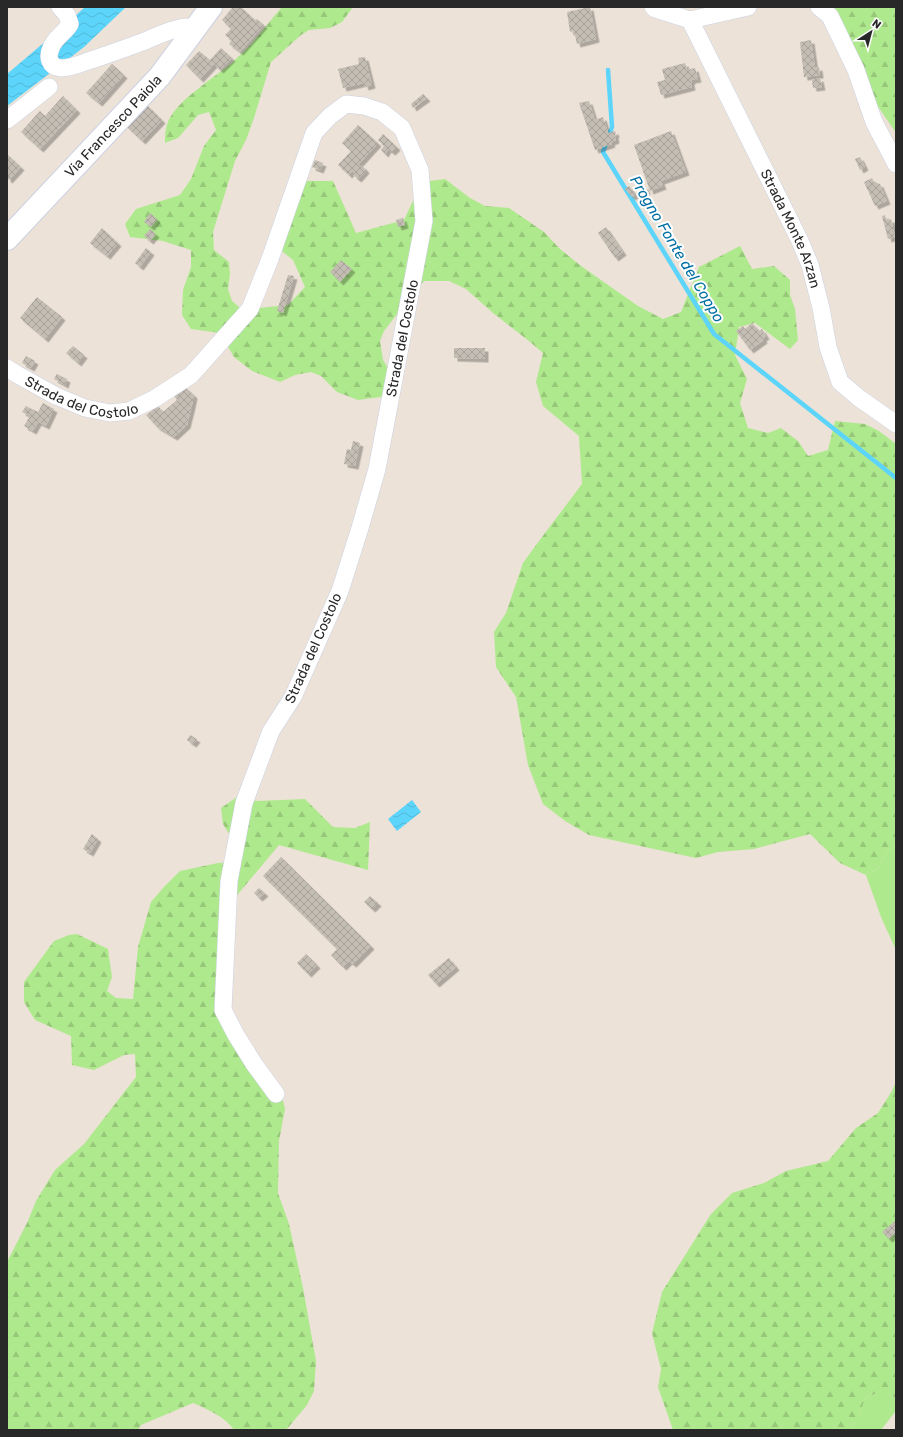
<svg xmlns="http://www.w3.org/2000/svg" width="903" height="1437" font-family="Rubik,sans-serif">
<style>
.grass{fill:#afe98d}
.forest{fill:url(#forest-firs)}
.water{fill:url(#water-waves)}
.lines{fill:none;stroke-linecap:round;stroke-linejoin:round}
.stream{stroke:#5dd5fb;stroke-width:4.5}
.building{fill:url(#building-cross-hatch);filter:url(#shadow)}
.street-casing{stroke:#ccd1e3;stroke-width:18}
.secondary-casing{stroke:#ccd1e3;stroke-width:24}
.street{stroke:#fff;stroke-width:17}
.secondary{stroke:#fff;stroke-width:22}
.labels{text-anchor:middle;stroke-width:4;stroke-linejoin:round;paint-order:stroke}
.street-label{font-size:14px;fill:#282828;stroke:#fff}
.water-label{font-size:15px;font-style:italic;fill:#006fa3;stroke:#fff}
</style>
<defs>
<pattern id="forest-firs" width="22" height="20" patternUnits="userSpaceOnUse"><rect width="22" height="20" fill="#afe98d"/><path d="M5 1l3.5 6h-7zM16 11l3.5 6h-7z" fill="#97c87a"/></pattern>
<pattern id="water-waves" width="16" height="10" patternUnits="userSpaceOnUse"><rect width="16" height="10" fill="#5dd5fb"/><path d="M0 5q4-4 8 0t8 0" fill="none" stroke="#51b7d7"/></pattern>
<pattern id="building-cross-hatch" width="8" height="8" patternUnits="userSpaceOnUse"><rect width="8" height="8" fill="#c3bdb4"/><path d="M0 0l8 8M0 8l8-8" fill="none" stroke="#a8a29b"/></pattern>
<filter id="shadow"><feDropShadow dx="3.5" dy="3.5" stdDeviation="0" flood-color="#0004"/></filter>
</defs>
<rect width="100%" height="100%" fill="#ece2d7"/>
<g class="grass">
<polygon points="896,846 896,950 881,917 866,875 879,868 886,851"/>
<polygon points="877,1393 888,1393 896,1399 895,1412 881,1430 849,1430 859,1418 865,1398"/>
</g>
<g class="forest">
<path d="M282 7H353L342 22 330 28 309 30 301 35 271 62 254 118 246 140 235 161 213 232 214 250 229 262 230 274 228 289 232 301 239 307 259 308 288 305 305 287 293 260 278 248 298 181H333L356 233 404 220 422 182 445 179 470 198 485 206 509 208 544 232 560 249 581 266 638 306 663 319 681 312 699 267 740 246 752 269 774 266 790 280V295L795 309 798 340 790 349 755 323 739 327 735 355 747 379 740 403 748 428 768 433 781 428 798 441 808 456 828 450 835 421 865 424 879 431 896 444V846L886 851 879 868 866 875 840 863 810 834 754 849 718 852 696 858 589 835 565 821 543 804 528 765 516 697 496 667 494 632 506 613 523 563 539 541 582 484 579 436 543 406 536 382 543 353 529 341 493 313 466 289 449 281H424L415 291 384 331 380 341 383 360 395 379 388 396 358 400 337 392 321 376 311 372 295 375 280 382 252 371 234 357 220 333 191 329 182 315 183 290 191 267V250L163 241 130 237 125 224 136 209 180 195 191 179 204 146 216 130 209 112 198 115 178 138 165 143C165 137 165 130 167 125 174 100 219 76 237 58 254 43 267 24 282 7Z"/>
<polygon points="831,7 896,7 896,133 873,99"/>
<path d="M237 797 257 801 305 799 333 827 355 828 370 822 368 870 279 845 233 900 227 1005 281 1093 285 1109 279 1141 278 1193 289 1224 303 1288 316 1361 314 1391 307 1405 286 1430H234C224 1416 209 1410 193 1403L141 1425 138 1430H7V1262L28 1221 36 1201 55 1170 84 1144 136 1077 135 1054 124 1055 94 1070 72 1065 71 1036 35 1020 24 1002V982L54 941 69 935 77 934 108 949 112 977 107 991 116 998 133 999 138 947 151 902 163 888 180 871 218 863 238 862 240 852 223 824 221 808Z"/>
<polygon points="896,1081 896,1399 888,1393 877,1393 865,1398 859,1418 849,1430 673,1430 658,1387 661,1369 652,1333 662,1292 711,1214 732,1193 764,1183 786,1171 828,1161 856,1128 878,1113 892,1091"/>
</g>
<g class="water">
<polygon points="85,7 126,7 84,47 7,106 7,74 73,18"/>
<polygon points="412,800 421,812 397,831 388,819"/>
</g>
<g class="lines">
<polyline class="stream" points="608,70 612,127 603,152 714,334 896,478"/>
</g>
<g class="building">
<polygon points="233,7 241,7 255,20 257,19 264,25 240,52 229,44 232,40 225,35 231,29 222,20"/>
<polygon points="590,7 596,39 577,44 574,31 570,32 567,12"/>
<polygon points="811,40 815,68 819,67 820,75 804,77 800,42"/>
<polygon points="221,48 232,58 220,70 214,64 200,79 186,65 199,51 210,60"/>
<polygon points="365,57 372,85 365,87 364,83 343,88 338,69 359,64 358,58"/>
<polygon points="685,63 687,70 695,68 698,79 692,80 691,82 692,87 661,95 657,82 665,80 662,69"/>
<polygon points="112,64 124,75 99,103 86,93"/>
<polygon points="820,78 822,87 813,88 812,80"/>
<polygon points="423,94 427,98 413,108 411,104"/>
<polygon points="63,96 77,110 40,149 21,132 40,111 45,116"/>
<polygon points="589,101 595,120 603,117 608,133 615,131 616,134 615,135 616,140 611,142 612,144 595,150 579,103"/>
<polygon points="148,106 162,120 142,141 127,127"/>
<polygon points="358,125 378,143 358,165 361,167 362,165 366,170 358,179 353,175 355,174 352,171 349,175 338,165 351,151 342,143"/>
<polygon points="671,131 686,172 661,181 663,186 650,191 634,145"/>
<polygon points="383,134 397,147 392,152 388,149 385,154 381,150 384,146 378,140"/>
<polygon points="7,154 21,167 9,180 7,178"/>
<polygon points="860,157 865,167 860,170 855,159"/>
<polygon points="315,160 323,163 320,170 312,167"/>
<polygon points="872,178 874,182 880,184 887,201 875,206 864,182"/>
<polygon points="629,186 636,194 632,197 625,189"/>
<polygon points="645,186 647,191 639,195 637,189"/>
<polygon points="150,213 157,219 151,227 144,222"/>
<polygon points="885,215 886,220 891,219 895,237 888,239 882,216"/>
<polygon points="403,218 405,225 398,227 396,220"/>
<polygon points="606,227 623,252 615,258 598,233"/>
<polygon points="102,228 118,243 107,256 90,243"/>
<polygon points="150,229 156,234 150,241 144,236"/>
<polygon points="146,248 151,252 140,267 135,263"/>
<polygon points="341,260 352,269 340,282 330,272"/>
<polygon points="288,275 294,276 283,313 277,311"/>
<polygon points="37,297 62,317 45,339 20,318"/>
<polygon points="752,323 759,331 762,329 766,336 763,338 764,340 750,350 736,331 743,326 745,329"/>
<polygon points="73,346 84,355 78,363 66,353"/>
<polygon points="454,348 485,348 485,359 454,358"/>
<polygon points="26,356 35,361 31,368 22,363"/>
<polygon points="57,374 67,379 65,385 54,379"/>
<polygon points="184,386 194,395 192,405 187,425 174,437 157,427 146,415 158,406 163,412 177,400 173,394"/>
<polygon points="43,403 54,409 46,426 38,422 33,431 24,426 30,416 22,412 26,406 38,412"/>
<polygon points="353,441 360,443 355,466 344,464 347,449 351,450"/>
<polygon points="190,735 197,739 193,744 187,740"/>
<polygon points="92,834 98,839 90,853 83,849"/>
<polygon points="281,857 371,946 353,964 349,961 343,967 331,955 337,949 263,876"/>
<polygon points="259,888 265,893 259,898 254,893"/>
<polygon points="370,896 378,903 372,909 364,902"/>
<polygon points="306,954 317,965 308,974 297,963"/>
<polygon points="449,958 456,967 436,984 428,975"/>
<polygon points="896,1220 896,1233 889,1239 882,1232"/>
</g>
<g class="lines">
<defs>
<g id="street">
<path d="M60 7 67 15 70 24C65 33 54 38 51 48 47 57 49 67 61 68 70 68 80 64 88 61 107 55 126 48 145 41 156 36 175 28 186 27 189 27 192 28 195 28"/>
<polyline points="653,7 655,9 690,20 748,7"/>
<polyline points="819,7 830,16 856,70 874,122 896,164"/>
<path id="s1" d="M690 20 800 241 810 265 821 308 828 347 840 382 859 398 896 424"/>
<polyline points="7,120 49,87"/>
<path id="s2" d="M7 368 18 375 56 396 85 408 110 413 129 411 154 399 191 375 250 309 270 259 314 133 330 116 346 104 364 106 382 112 402 128 420 170 424 221 377 469 360 528 340 591 293 697 271 731 244 803 229 881 223 1010 236 1035 254 1064 276 1094"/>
</g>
<g id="secondary">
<path id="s3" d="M7 239 160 76 211 7"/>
</g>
</defs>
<use href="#street" class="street-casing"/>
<use href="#secondary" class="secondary-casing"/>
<use href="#street" class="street"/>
<use href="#secondary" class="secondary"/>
</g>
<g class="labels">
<g class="street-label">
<text dy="5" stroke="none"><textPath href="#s3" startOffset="155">Via Francesco Paiola</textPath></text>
<text dy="5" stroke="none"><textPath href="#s1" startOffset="232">Strada Monte Arzan</textPath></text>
<text transform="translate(402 338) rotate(-79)" y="5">Strada del Costolo</text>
<text dy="5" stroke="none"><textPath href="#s2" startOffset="82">Strada del Costolo</textPath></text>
<text transform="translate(313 648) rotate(-66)" y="5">Strada del Costolo</text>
</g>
<g class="water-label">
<text transform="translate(677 249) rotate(59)" y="5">Progno Fonte del Coppo</text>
</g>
</g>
<rect width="903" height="1437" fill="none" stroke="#282828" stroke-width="16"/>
<g transform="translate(871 32) rotate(36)" stroke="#ffffff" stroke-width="3" paint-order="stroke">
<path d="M0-3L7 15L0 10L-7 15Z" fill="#282828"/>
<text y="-6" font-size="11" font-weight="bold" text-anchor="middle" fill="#282828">N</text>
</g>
</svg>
